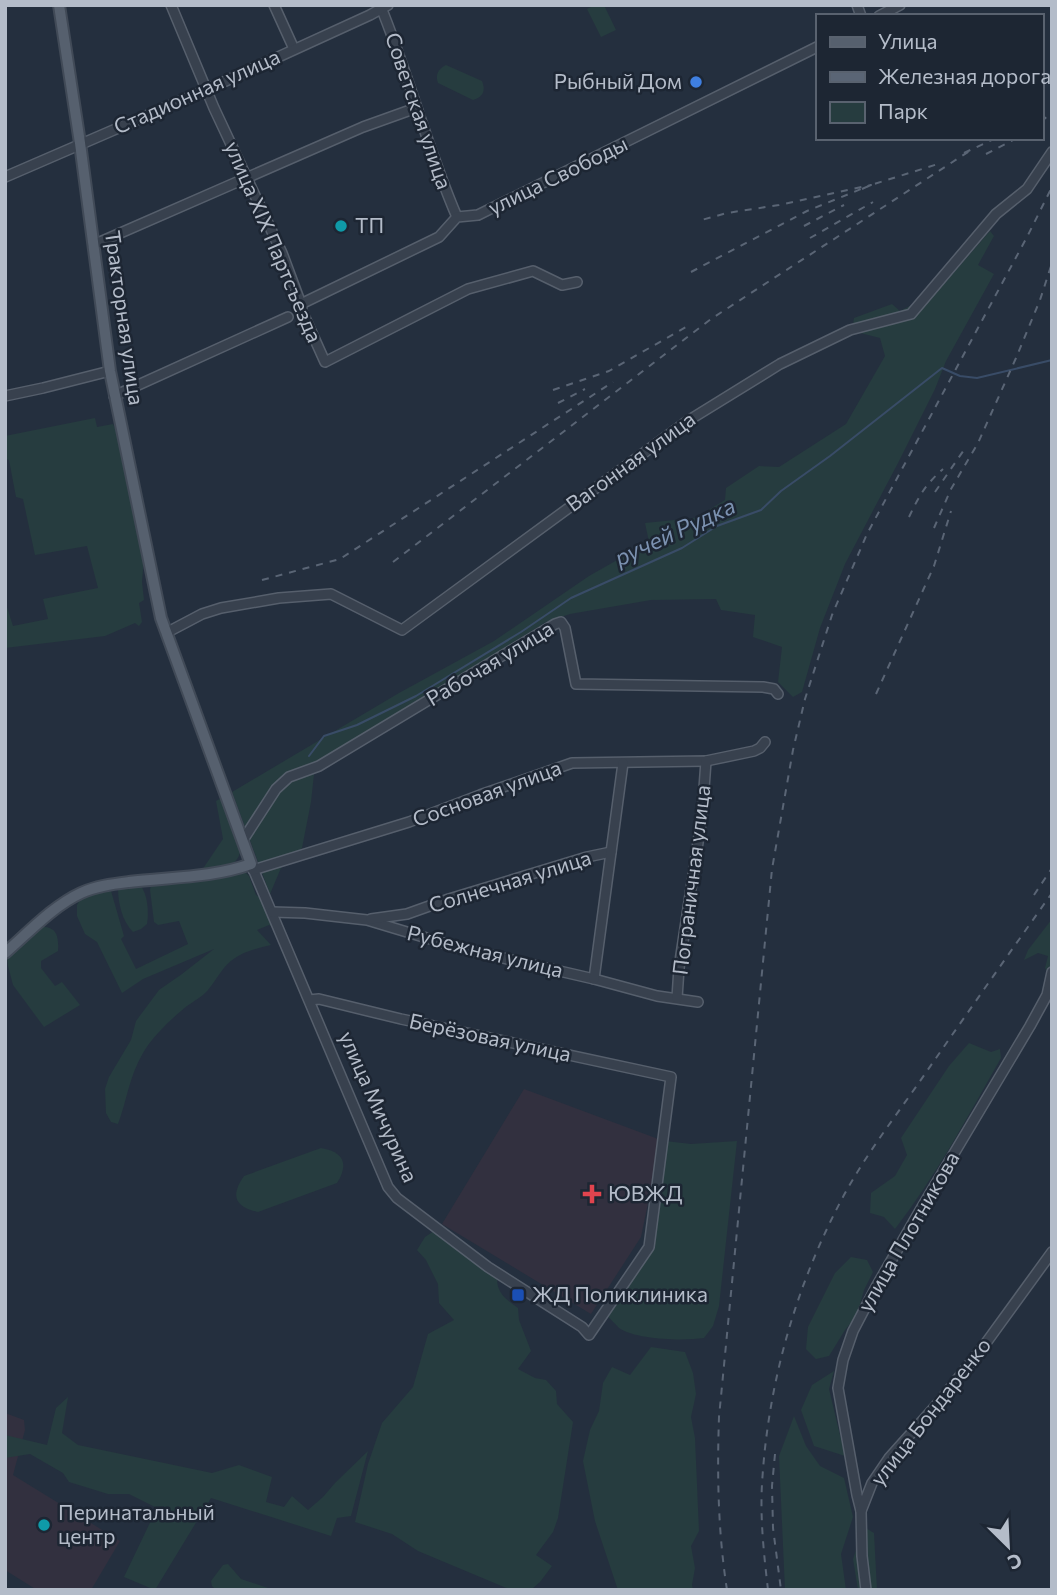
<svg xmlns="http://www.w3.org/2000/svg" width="1057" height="1595" font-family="Commissioner,sans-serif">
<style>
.medical{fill:#32303f}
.green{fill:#263c3f}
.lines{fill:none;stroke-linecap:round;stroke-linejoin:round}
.stream{stroke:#394c67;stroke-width:2}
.minor-casing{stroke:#565f6c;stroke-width:12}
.major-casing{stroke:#414a57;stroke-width:14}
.minor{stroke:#38414e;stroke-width:9}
.major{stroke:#56606e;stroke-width:10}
.rail{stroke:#5a6575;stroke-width:2;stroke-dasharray:7 7;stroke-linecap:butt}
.shop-dot{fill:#3f7fe0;stroke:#1d2633;stroke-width:2.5}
.culture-dot{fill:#0f9aa8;stroke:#1d2633;stroke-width:2.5}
.health-dot{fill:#e0444e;stroke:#1d2633;stroke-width:2.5}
.transit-dot{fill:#1a4fb4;stroke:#1d2633;stroke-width:2.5}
.labels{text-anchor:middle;stroke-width:5;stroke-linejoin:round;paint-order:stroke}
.poi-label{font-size:21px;fill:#b4bcc9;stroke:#1d2633;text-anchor:start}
.street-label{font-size:21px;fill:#b4bcc9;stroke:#1d2633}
.water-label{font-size:23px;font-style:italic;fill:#7c92b1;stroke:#1d2633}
</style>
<rect width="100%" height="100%" fill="#242f3e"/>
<g class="medical">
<polygon points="524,1089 661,1140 641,1237 591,1314 442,1224"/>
<polygon points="5,1413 24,1420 25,1430 13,1475 120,1541 91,1590 37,1590 5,1570"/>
</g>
<g class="green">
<polygon points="595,5 604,5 616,30 601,37 587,9"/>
<path d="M446 65 482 81C486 91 483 97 473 100L438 83C435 75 438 69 446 65Z"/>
<polygon points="990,231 994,236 978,265 994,274 946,361 935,389 898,463 845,564 820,628 802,692 793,697 778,682 782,647 753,637 755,615 721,610 716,599 651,600 570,614 546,622 315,765 311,802 302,848 281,868 270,894 232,792 399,693 494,641 589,576 649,542 645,523 695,518 725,500 726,488 759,466 779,467 846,424 885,356 880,338 852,331 854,318 892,304 900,311 937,292"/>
<polygon points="95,418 97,427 113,424 117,432 144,557 142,582 144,600 139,603 142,622 139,626 135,623 105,636 5,648 5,601 13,626 48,619 43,599 98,588 87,546 35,555 23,499 16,497 9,460 5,459 5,436"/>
<path d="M223 797 240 852C237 869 216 868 202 870L223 839 216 801Z"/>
<path d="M240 873H246L249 876 256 895 263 899 275 927 269 925 257 930 271 945C254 949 236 953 224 968 218 975 214 983 208 990 202 997 194 1001 187 1006 172 1018 153 1036 143 1053 129 1077 127 1100 118 1124L111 1122 106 1113 105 1089 109 1077 131 1040 136 1021 159 990 182 974 214 949 143 979 122 993 97 942 85 934 77 916V905L81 898 105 889 111 891 124 936 121 939 136 969 188 944 179 921 158 925 154 922 150 890 151 885 154 883H176Z"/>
<path d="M140 885C148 894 149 913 147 924L141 929 133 932C122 921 118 903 118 888Z"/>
<polygon points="1052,919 1052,966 1048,972 1045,968 1048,956 1038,953 1024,960 1028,950"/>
<path d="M41 927C57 926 59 937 58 951L41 961V968L55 986 62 982 80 1005 44 1027 13 985 8 966 7 957Z"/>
<path d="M969 1043 991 1052 1000 1049 1001 1058C968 1116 936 1176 895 1229L884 1217 870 1213 871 1193 895 1176 907 1155 901 1138 949 1066Z"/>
<path d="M665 1141 691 1144 737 1141 719 1306 713 1326 704 1338C683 1341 637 1340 619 1328 615 1324 611 1319 607 1316 622 1292 642 1270 654 1245Z"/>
<path d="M321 1148C344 1152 349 1164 337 1183L258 1212C235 1207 230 1196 244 1176Z"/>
<path d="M434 1231 497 1278C497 1294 506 1299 518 1308L519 1320 531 1351 518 1369 535 1378 546 1380 556 1391 557 1404 573 1422 558 1518 553 1532 536 1555 552 1566 540 1582 533 1588 511 1590 418 1551 392 1534 355 1522 368 1464 382 1423 413 1387 428 1334 454 1320 439 1303 438 1284 426 1260 417 1250 425 1237Z"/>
<polygon points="851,1257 867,1260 873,1272 864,1290 857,1315 845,1330 829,1356 816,1359 806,1349 808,1327 835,1273"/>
<polygon points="651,1347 685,1352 693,1373 696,1394 691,1417 695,1438 699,1531 691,1546 695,1568 692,1585 693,1590 618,1590 595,1521 583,1461 590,1430 599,1411 603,1383 612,1367 630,1375"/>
<polygon points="834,1371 829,1389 845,1456 814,1446 801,1410 812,1385"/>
<polygon points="68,1397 62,1433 78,1445 212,1473 239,1465 272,1477 266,1502 284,1507 292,1496 308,1510 323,1497 335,1483 368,1451 351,1516 337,1518 331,1536 211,1498 155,1590 124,1577 157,1508 129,1494 108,1494 69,1482 63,1473 30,1454 5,1458 5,1435 47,1445 56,1408"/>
<polygon points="794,1416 806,1446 820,1466 844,1478 853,1517 841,1554 846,1590 785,1590 779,1456"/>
<polygon points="864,1527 874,1533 877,1590 858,1590 853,1559"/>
<polygon points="228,1564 241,1579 274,1590 216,1590 212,1586 211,1581 223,1565"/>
</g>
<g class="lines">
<polyline class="stream" points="309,756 324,736 357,725 416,696 521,632 571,598 682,548 717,526 761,510 781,491 830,456 942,368 960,376 977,378 1052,360"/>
<defs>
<g id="minor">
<polyline points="171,5 214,108 282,253 301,304 302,311 325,362 468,289 533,271 562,285 577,282"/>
<polyline points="274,5 294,49"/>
<path d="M380 5C409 75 427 148 457 217"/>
<polyline points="857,5 861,16"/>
<polyline points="879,16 900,5"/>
<polyline points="5,177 206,90 370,15 388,5"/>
<polyline points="93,245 363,127 416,108"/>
<polyline points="301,304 439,237 457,217 478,215 817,47"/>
<polyline points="5,396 43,388 110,371"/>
<polyline points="114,396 288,317"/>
<polyline points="166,633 202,614 221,608 279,598 331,594 402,630 686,422 780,364 850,330 911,314 996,214 1027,189 1052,152"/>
<polyline points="243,840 276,789 289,777 319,766 555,624 561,622 565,628 576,684 763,687 774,689 778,694"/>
<polyline points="251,864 388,1187 397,1198 488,1267 582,1327 589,1335 649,1247 671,1077 401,1019 319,999 309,1000"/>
<polyline points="253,870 409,822 480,795 572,763 706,761 754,751 760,748 765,742"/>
<polyline points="272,912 305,913 367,920 460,948 594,979 657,996 698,1002"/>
<polyline points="371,919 407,914 449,899 587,857 611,852"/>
<polyline points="594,979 623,763"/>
<polyline points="677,998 679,968 702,816 706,761"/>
<polyline points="861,1511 857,1495 838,1388 843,1360 853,1331 876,1287 922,1207 1030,1026 1047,995 1052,972"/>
<polyline points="866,1590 862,1556 861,1511 872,1483 889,1458 940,1401 983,1347 1052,1252"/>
</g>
<path id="major" d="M5 953C29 932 53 906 81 893 96 886 113 884 129 882 169 877 212 878 251 864L161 618 110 371 80 143 59 5"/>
</defs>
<use href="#minor" class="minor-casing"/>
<use href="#major" class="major-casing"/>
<use href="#minor" class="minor"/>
<use href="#major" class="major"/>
<g class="rail">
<polyline points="1041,122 1052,112"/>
<polyline points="964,153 996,138"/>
<polyline points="986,154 1017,138"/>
<polyline points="862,189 871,185 938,164"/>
<polyline points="804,226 844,205"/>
<polyline points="810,238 873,202"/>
<polyline points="691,272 807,211 871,185 779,205 727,213 698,221"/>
<polyline points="553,390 609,371 686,327"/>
<polyline points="558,403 585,389"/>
<polyline points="935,492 966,447"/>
<path d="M909 517C919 496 925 485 943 469"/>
<polyline points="934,528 951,489 978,443 1016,358 1040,300 1052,263"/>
<polyline points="393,562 711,319 971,150"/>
<polyline points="262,580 340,559 613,382"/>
<polyline points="876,694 934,566 951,511"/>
<polyline points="1034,895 1052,868"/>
<polyline points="775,1454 772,1486 773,1528 781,1590"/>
<path d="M727 1590C718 1532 717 1475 719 1417L772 869 793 750 805 699 832 615 867 534 1027 237 1052 187"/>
<path d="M768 1590C764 1555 760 1519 762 1484 768 1380 798 1277 849 1186 872 1146 901 1109 927 1071 968 1012 1010 952 1052 893"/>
</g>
</g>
<circle class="shop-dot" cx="696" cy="82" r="7"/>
<g class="culture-dot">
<circle cx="341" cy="226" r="7"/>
<circle cx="44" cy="1525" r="7"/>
</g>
<path class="health-dot" d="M588.5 1183.5h7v7h7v7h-7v7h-7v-7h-7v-7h7z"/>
<rect class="transit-dot" x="511" y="1288" width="14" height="14" rx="3.5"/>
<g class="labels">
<g class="poi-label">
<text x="682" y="89" text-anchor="end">Рыбный Дом</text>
<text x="355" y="233">ТП</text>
<text x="608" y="1201">ЮВЖД</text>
<text x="532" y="1302">ЖД Поликлиника</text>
<text x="58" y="1520">Перинатальный<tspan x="58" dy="24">центр</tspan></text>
</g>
<g class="street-label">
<text transform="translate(197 92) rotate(-24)" y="7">Стадионная улица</text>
<text transform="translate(418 111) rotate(71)" y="7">Советская улица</text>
<text transform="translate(558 176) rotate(-26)" y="7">улица Свободы</text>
<text transform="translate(273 242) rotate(67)" y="7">улица XIX Партсъезда</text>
<text transform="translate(124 318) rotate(82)" y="7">Тракторная улица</text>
<text transform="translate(631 462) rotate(-36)" y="7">Вагонная улица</text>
<text transform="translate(490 664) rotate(-31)" y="7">Рабочая улица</text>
<text transform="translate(487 794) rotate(-20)" y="7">Сосновая улица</text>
<text transform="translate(692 880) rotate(-83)" y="7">Пограничная улица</text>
<text transform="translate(510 882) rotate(-17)" y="7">Солнечная улица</text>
<text transform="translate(485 952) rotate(14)" y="7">Рубежная улица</text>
<text transform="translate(490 1038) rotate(12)" y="7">Берёзовая улица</text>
<text transform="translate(378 1107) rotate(66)" y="7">улица Мичурина</text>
<text transform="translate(909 1232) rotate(-60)" y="7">улица Плотникова</text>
<text transform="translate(931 1412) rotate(-52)" y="7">улица Бондаренко</text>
</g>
<g class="water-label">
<text transform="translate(675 532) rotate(-25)" y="8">ручей Рудка</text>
</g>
</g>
<rect width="1057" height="1595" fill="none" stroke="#b4bcc9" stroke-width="14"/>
<rect x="816" y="14" width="228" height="126" fill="#1d2633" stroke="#59626f" stroke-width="2"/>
<rect x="830" y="37" width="35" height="10" fill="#56606e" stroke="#59626f" stroke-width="2"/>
<text x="878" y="49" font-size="21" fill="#b4bcc9">Улица</text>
<rect x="830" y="72" width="35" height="10" fill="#5a6575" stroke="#59626f" stroke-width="2"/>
<text x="878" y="84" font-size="21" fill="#b4bcc9">Железная дорога</text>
<rect x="830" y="102" width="35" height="21" fill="#263c3f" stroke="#59626f" stroke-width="2"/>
<text x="878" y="119" font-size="21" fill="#b4bcc9">Парк</text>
<g transform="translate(1008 1546) rotate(156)" stroke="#1d2633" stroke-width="5" paint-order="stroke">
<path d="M0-5L12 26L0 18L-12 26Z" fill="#b4bcc9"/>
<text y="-10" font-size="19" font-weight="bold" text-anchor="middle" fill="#b4bcc9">С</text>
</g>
</svg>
